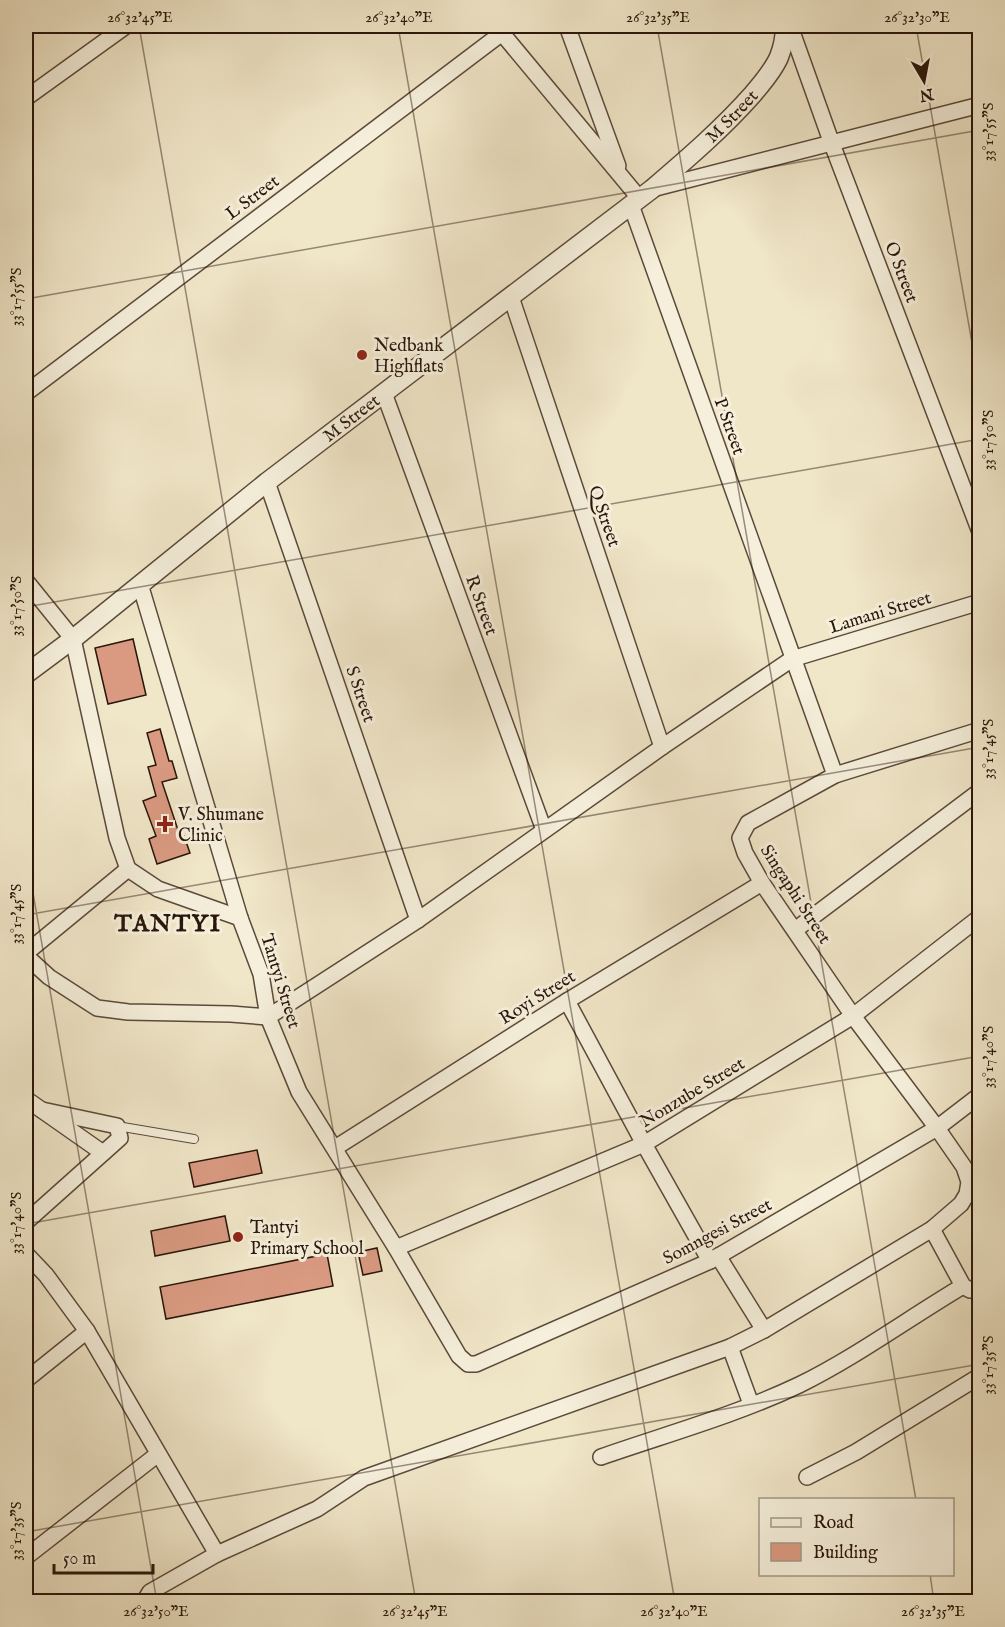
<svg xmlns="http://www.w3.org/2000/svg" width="1005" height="1627" font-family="'IM FELL English',serif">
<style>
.building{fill:#d99a81;stroke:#29150a;stroke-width:1.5}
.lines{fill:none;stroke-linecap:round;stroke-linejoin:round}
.service-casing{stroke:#5b493a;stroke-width:10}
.minor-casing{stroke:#5b493a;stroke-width:18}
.tertiary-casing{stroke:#5b493a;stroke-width:21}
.service{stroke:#f5efdb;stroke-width:8}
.minor{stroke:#f5efdb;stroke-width:15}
.tertiary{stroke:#f5efdb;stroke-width:18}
.ticks{fill:none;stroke:#29150a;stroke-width:1.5;stroke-opacity:0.45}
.poi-dot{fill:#8f2418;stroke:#f5efdb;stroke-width:2}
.labels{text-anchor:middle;stroke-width:6;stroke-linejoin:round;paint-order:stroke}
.street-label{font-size:18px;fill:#29150a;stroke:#f5efdb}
.poi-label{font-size:18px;fill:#29150a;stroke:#f5efdb;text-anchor:start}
.district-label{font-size:24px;font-weight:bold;letter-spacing:1.5px;fill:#29150a;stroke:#f5efdb}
.neatline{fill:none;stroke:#29150a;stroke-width:2}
.ticks-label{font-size:15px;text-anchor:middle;fill:#29150a}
</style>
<rect width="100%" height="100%" fill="#f0e6c8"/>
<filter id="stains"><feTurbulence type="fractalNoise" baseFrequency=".00333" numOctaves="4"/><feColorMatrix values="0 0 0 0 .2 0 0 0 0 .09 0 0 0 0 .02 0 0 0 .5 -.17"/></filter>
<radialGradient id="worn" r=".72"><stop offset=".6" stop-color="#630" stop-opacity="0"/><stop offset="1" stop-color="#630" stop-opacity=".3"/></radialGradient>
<g class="building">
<polygon points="133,639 146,695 108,704 95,648"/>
<polygon points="160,729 169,761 172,761 177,778 162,782 180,836 184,836 190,853 157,864 149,839 156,836 143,801 156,796 148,767 156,765 147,733"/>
<polygon points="257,1150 262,1173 194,1187 189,1163"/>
<polygon points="225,1216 230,1241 155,1256 151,1231"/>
<polygon points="377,1248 382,1271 363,1275 358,1252"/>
<polygon points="327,1254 333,1286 166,1319 160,1287"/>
</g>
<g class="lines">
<defs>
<polyline id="service" points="117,1126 194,1139"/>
<g id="minor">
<polyline points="496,26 640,199"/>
<polyline points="567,26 618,166"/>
<polyline points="790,26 832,144 980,532"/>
<polyline points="26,98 126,26"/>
<polyline points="652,189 980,105"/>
<polyline points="631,205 835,775"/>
<polyline points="511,297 662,747"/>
<polyline points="26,393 502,33"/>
<polyline points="384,393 544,830"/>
<polyline points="267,482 418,920"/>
<polyline points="26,581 73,639 117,838 128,869 158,889 240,918"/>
<polyline points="140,584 240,918 261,974 268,1017 299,1092 396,1248 459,1356 468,1364 476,1364 710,1261 937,1128 980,1095"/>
<polyline points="795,930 980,791"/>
<polyline points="26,953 128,869"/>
<polyline points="26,956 49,977 97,1008 128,1012 231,1014 268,1017 418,920 662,747 792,659 980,602"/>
<polyline points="567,1001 644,1144 710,1261"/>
<polyline points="26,1099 103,1153"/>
<polyline points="335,1148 567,1001 762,883"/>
<polyline points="26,1222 120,1138 117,1126 42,1110"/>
<polyline points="932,1229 963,1286 970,1290 980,1290"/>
<polyline points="396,1248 644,1144 853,1016 980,917"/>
<polyline points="26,1254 46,1275 87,1331 217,1554"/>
<polyline points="718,1256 764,1330"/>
<polyline points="730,1347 751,1404"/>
<polyline points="26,1380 87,1331"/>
<path d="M601 1457C667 1434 736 1415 799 1385 856 1357 909 1318 963 1286"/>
<polyline points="807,1477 856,1452 980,1376"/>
<polyline points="26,1557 158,1454"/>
<polyline points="144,1602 150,1592 217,1554 317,1509 364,1478 730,1347 764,1330 932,1229 961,1204 967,1194 969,1182 964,1167 937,1128 853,1016 762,883 745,853 740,838 748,823 835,775 980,730"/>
</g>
<g id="tertiary">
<path id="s1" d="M26 674 73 639 267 482 652 189C687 159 722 129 753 94 762 83 773 71 779 57 783 47 785 36 785 26"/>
</g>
</defs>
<use href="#service" class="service-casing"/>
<use href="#minor" class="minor-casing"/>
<use href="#tertiary" class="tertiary-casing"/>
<use href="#service" class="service"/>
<use href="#minor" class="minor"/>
<use href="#tertiary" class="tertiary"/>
</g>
<path class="ticks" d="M139 26 416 1602M398 26 675 1602M657 26 916 1500M916 26 980 388M26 299 980 130M26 607 980 439M26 853 157 1602M26 915 980 747M26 1224 980 1056M26 1532 980 1364M930 1574 934 1602"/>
<g class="poi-dot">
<circle cx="362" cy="355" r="6"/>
<path d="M162 815h6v6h6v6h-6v6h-6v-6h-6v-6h6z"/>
<circle cx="238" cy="1237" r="6"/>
</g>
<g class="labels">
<g class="street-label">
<text dy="6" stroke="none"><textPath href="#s1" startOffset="900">M Street</textPath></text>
<text transform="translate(252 197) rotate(-37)" y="6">L Street</text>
<text transform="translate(902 272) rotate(69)" y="6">O Street</text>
<text dy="6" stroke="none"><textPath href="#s1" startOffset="414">M Street</textPath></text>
<text transform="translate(730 426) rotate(70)" y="6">P Street</text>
<text transform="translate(605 516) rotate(71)" y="6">Q Street</text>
<text transform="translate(482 605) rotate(70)" y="6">R Street</text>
<text transform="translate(880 612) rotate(-17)" y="6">Lamani Street</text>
<text transform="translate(361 694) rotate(71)" y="6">S Street</text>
<text transform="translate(796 894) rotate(57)" y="6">Singaphi Street</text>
<text transform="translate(281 981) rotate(73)" y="6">Tantyi Street</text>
<text transform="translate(537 997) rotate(-32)" y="6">Royi Street</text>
<text transform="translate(692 1092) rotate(-31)" y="6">Nonzube Street</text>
<text transform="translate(717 1231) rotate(-28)" y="6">Somngesi Street</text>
</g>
<g class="poi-label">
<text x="374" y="351">Nedbank<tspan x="374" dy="21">Highflats</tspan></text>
<text x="178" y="820">V. Shumane<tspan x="178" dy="21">Clinic</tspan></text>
<text x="250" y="1233">Tantyi<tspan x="250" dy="21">Primary School</tspan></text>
</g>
<g class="district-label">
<text x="168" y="931">TANTYI</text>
</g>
</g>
<rect width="1005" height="1627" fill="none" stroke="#f0e6c8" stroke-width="66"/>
<rect x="759" y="1498" width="195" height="78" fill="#f5efdb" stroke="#a39887" stroke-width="1.5"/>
<rect x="771" y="1518" width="30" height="9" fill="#f5efdb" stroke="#a39887" stroke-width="1.5"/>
<text x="813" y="1528" font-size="18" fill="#29150a">Road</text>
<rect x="771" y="1543" width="30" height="18" fill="#d99a81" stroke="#a39887" stroke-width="1.5"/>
<text x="813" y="1558" font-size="18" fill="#29150a">Building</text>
<g transform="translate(924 81) rotate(170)" stroke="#f5efdb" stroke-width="4.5" paint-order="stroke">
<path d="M0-4.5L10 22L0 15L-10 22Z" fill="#29150a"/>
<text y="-9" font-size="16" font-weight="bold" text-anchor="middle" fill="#29150a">N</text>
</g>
<path d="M54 1564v9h99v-9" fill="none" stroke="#29150a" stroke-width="3"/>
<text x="63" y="1564" font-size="18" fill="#29150a" stroke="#f5efdb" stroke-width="4.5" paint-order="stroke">50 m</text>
<rect x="33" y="33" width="939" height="1561" class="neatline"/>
<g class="ticks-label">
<text x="140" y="22">26°32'45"E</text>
<text x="399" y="22">26°32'40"E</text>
<text x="658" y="22">26°32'35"E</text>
<text x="917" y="22">26°32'30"E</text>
<text transform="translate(988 132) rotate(-90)" y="5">33°17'55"S</text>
<text transform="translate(16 297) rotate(-90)" y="5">33°17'55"S</text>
<text transform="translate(988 440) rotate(-90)" y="5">33°17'50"S</text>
<text transform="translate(16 606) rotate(-90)" y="5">33°17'50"S</text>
<text transform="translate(988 749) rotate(-90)" y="5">33°17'45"S</text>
<text transform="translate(16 914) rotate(-90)" y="5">33°17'45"S</text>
<text transform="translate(988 1057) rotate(-90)" y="5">33°17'40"S</text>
<text transform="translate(16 1223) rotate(-90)" y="5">33°17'40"S</text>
<text transform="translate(988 1365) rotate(-90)" y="5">33°17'35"S</text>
<text transform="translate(16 1531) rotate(-90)" y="5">33°17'35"S</text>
<text x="156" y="1616">26°32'50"E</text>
<text x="415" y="1616">26°32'45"E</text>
<text x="674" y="1616">26°32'40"E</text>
<text x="933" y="1616">26°32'35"E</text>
</g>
<rect width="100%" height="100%" filter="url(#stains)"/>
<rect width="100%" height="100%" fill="url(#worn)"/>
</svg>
